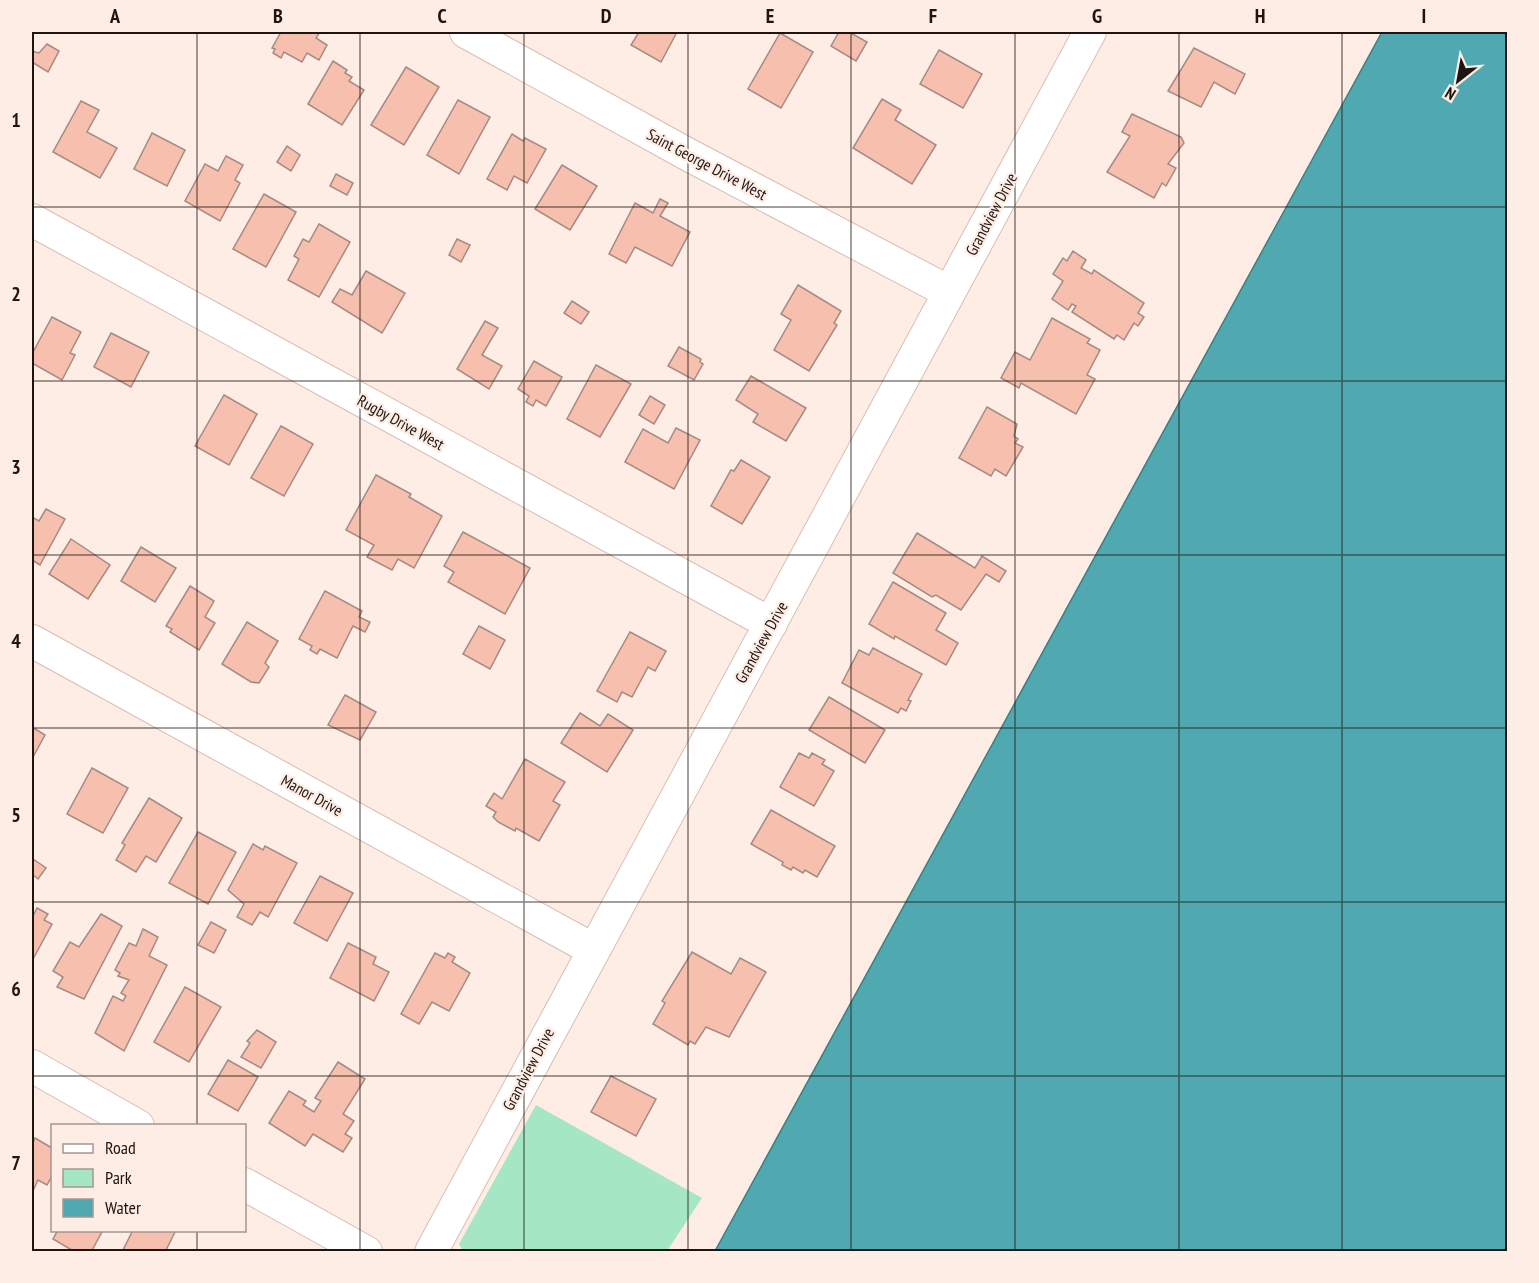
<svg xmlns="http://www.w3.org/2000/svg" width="1539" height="1283" font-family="'PT Sans Narrow',sans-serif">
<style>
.green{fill:#a5e6c4}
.water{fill:#50a9b1;stroke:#417d81;stroke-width:1.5}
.building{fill:#f6bfae;stroke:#a68a82;stroke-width:1.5}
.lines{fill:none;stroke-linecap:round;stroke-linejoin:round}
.minor-casing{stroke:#d9beb1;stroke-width:34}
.minor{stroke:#fff;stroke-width:32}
.grid{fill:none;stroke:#1e1510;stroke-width:1.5;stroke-opacity:0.55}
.labels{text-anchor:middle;stroke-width:4.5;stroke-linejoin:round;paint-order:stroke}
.street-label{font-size:16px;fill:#1e1510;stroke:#fdede5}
.neatline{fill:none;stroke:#1e1510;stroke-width:2}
.grid-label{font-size:20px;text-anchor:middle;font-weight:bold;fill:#1e1510}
</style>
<rect width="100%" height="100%" fill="#fdede5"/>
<polygon class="green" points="536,1105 702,1198 667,1251 463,1251 459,1244"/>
<polygon class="water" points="1382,32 1507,32 1507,1251 715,1251"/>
<g class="building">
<polygon points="281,32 320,32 316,38 327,45 319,60 307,53 302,62 284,52 281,58 273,53 275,49 272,48"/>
<polygon points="639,32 677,32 661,62 631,45"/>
<polygon points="839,32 849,32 867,42 856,61 831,46"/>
<polygon points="780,33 813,52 781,108 748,89"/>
<polygon points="47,44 59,51 48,72 32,62 32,51 39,53"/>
<polygon points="1194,48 1245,74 1235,94 1214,82 1201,107 1168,91"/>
<polygon points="939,50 982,74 963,108 920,84"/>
<polygon points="333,61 347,70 345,73 352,77 349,81 364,90 342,125 308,104"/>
<polygon points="406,67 439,87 404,145 371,125"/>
<polygon points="882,99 901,110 895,120 936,145 912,184 853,148"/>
<polygon points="458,100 490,117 459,174 427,155"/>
<polygon points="81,101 99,110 87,132 117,148 100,178 53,152"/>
<polygon points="1132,114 1181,137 1184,143 1168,164 1176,168 1166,186 1162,183 1154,198 1107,172 1130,136 1122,132"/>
<polygon points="152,133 185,150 167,186 134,169"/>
<polygon points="512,134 523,141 525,138 546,149 527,183 514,176 507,190 487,179"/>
<polygon points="287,146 300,155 291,171 277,162"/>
<polygon points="226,156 243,165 235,180 240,183 220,221 185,201 205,164 218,171"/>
<polygon points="562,165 597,186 570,230 535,209"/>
<polygon points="336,174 353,183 347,195 330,186"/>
<polygon points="264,194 296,212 266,267 233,249"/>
<polygon points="660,199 668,203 660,216 690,232 672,266 635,247 626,263 609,254 635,203 653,213"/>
<polygon points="319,224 350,242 319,297 288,280 299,259 294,256 303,239 309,242"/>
<polygon points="457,239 470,245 461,262 449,255"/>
<polygon points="1073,251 1086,260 1081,268 1092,274 1094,270 1144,303 1138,313 1144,317 1138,326 1134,323 1124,340 1117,335 1114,339 1072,312 1076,306 1072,304 1068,310 1052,299 1063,281 1053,274 1063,258 1067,261"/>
<polygon points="366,271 405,293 382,333 332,302 340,289 352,295"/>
<polygon points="798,285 841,311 834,323 837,325 809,371 774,350 791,320 781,314"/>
<polygon points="572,301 589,312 581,324 564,313"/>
<polygon points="52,317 81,332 70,353 75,355 62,380 32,363 32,354"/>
<polygon points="1052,318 1090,339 1087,343 1100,350 1087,375 1095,379 1076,414 1021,383 1019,388 1001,378 1015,352 1030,360"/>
<polygon points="485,321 498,328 482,355 502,366 489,389 457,369"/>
<polygon points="111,333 149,352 131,387 94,367"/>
<polygon points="679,347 701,359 700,362 703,364 694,380 668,366"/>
<polygon points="534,361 562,377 546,406 536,400 533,406 526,402 529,396 518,389"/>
<polygon points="596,365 631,384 600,437 567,419"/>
<polygon points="751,376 806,408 786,441 753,422 758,414 736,400"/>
<polygon points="224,395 257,414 229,465 195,446"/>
<polygon points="650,396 665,405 654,424 639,415"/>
<polygon points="987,407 1017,424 1014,436 1018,439 1015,443 1023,447 1006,476 995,469 991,476 959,458"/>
<polygon points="281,426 313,444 284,496 251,478"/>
<polygon points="676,428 700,440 674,489 625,462 643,429 668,443"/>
<polygon points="741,460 770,477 742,524 711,506 731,470 734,471"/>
<polygon points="376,475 411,494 409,497 442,516 414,568 398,559 392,570 367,557 374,545 346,530"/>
<polygon points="46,509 65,519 40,565 32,560 32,517 39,521"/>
<polygon points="463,532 530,568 505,614 448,582 454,572 444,566"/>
<polygon points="917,533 975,568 982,556 1006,571 999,582 986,574 961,610 936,595 932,597 893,573"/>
<polygon points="71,539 110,565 88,599 49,574"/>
<polygon points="141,547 176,568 155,602 121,581"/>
<polygon points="893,582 946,613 936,630 958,643 946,665 895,636 894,639 869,624"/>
<polygon points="190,586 214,601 205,617 215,623 199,650 170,632 172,629 166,626"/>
<polygon points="325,591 362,611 359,617 370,622 365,632 353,626 337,658 320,649 317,654 310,650 312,646 299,639"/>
<polygon points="247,622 278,641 265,663 269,667 259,683 251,682 222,664"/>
<polygon points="479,626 505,640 490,669 463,654"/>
<polygon points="630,632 666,651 655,671 648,667 632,697 622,692 617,702 597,691"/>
<polygon points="873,648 922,674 908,700 911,701 906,711 901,708 898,713 842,683 859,650 869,655"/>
<polygon points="345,695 376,712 360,740 328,725"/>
<polygon points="829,697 885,730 865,763 809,730"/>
<polygon points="580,713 600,726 608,714 633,730 607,772 561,743"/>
<polygon points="32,727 45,735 32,759"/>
<polygon points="799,753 809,758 812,753 825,760 822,764 834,771 814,806 780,787"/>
<polygon points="525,759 565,782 553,801 560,805 539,841 516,828 515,831 498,822 493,817 496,812 486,806 494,793 502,799"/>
<polygon points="92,768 128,788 103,833 67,814"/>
<polygon points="149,798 182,818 156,862 146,856 136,872 116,860 125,845 122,843"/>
<polygon points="771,810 835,846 817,877 805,870 803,873 793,867 791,870 782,865 783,862 751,844"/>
<polygon points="198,832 236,852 208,904 169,883"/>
<polygon points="253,844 263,850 265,846 297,863 268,917 260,912 252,925 237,917 244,904 228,890"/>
<polygon points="33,859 46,868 38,879 32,874"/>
<polygon points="320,876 353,893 327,941 294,923"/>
<polygon points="37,908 48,914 44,920 52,924 32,961 32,912 34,914"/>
<polygon points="101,914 122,926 84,999 57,987 63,977 53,971 70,942 79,947"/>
<polygon points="211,922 226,930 214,953 198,945"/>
<polygon points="143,929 158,937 149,956 167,965 124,1051 95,1033 113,996 123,1001 126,996 121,993 129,980 118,976 120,973 115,970 129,943 136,946"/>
<polygon points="348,943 376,957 373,964 389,972 374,1001 330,978"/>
<polygon points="692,952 731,974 740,958 766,972 729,1037 706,1027 695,1044 690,1041 688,1045 653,1024 665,1003 662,1001"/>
<polygon points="435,953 445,958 448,953 455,957 452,962 470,973 449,1011 432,1002 419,1024 401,1014"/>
<polygon points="185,987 221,1007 189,1062 154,1042"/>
<polygon points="257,1030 276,1042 261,1068 241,1057 250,1043 247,1041"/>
<polygon points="228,1060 258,1077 238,1111 208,1094"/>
<polygon points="338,1062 365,1079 343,1114 354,1121 345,1134 352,1138 343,1152 313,1134 305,1146 269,1123 289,1091 306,1101 303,1105 314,1112 321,1101 315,1098"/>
<polygon points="611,1076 656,1099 636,1136 591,1112"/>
<polygon points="35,1138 52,1148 52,1176 47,1185 38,1180 32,1193 32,1145"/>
<polygon points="58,1230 103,1230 91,1252 75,1252 53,1239"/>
<polygon points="133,1230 176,1230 165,1252 122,1252"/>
</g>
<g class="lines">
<defs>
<g id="minor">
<polyline points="466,32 687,154 949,292"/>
<polyline points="32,220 771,624"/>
<polyline points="32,641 592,949"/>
<polyline points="32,1066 138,1126"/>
<polyline points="244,1184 366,1252"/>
<polyline points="431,1252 1090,32"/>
</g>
</defs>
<use href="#minor" class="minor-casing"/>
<use href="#minor" class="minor"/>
</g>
<path class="grid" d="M197 32V1126M360 32V1252M524 32V1252M688 32V1252M851 32V1252M1015 32V1252M1179 32V1252M1342 32V1252M32 207H1508M32 381H1508M32 555H1508M32 728H1508M32 902H1508M32 1076H1508M197 1230V1252"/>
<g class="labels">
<g class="street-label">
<text transform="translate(707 164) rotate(28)" y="6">Saint George Drive West</text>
<text transform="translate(991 214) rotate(-62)" y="6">Grandview Drive</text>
<text transform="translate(401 422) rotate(29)" y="6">Rugby Drive West</text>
<text transform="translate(761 642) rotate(-61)" y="6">Grandview Drive</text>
<text transform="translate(312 795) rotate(29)" y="6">Manor Drive</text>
<text transform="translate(528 1069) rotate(-62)" y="6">Grandview Drive</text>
</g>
</g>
<rect width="1539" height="1283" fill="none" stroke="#fdede5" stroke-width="66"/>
<rect x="51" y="1124" width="195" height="108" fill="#fdede5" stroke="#a49790" stroke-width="1.5"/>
<rect x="63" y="1144" width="30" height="9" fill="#ffffff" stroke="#a49790" stroke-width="1.5"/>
<text x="105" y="1154" font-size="18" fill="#1e1510">Road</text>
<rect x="63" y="1169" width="30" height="18" fill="#a5e6c4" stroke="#a49790" stroke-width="1.5"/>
<text x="105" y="1184" font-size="18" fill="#1e1510">Park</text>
<rect x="63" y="1199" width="30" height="18" fill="#50a9b1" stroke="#a49790" stroke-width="1.5"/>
<text x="105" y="1214" font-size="18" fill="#1e1510">Water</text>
<g transform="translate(1458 81) rotate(211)" stroke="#fdede5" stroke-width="4.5" paint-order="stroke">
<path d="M0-4.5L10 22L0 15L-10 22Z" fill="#1e1510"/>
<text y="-9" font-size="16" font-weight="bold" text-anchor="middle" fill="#1e1510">N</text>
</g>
<rect x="33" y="33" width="1473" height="1217" class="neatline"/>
<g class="grid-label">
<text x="115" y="23">A</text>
<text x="278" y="23">B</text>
<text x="442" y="23">C</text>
<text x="606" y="23">D</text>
<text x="770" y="23">E</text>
<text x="933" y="23">F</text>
<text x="1097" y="23">G</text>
<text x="1260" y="23">H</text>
<text x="1424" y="23">I</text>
<text x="16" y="127">1</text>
<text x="16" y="301">2</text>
<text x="16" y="474">3</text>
<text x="16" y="648">4</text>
<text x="16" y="822">5</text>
<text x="16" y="996">6</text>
<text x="16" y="1170">7</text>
</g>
</svg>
